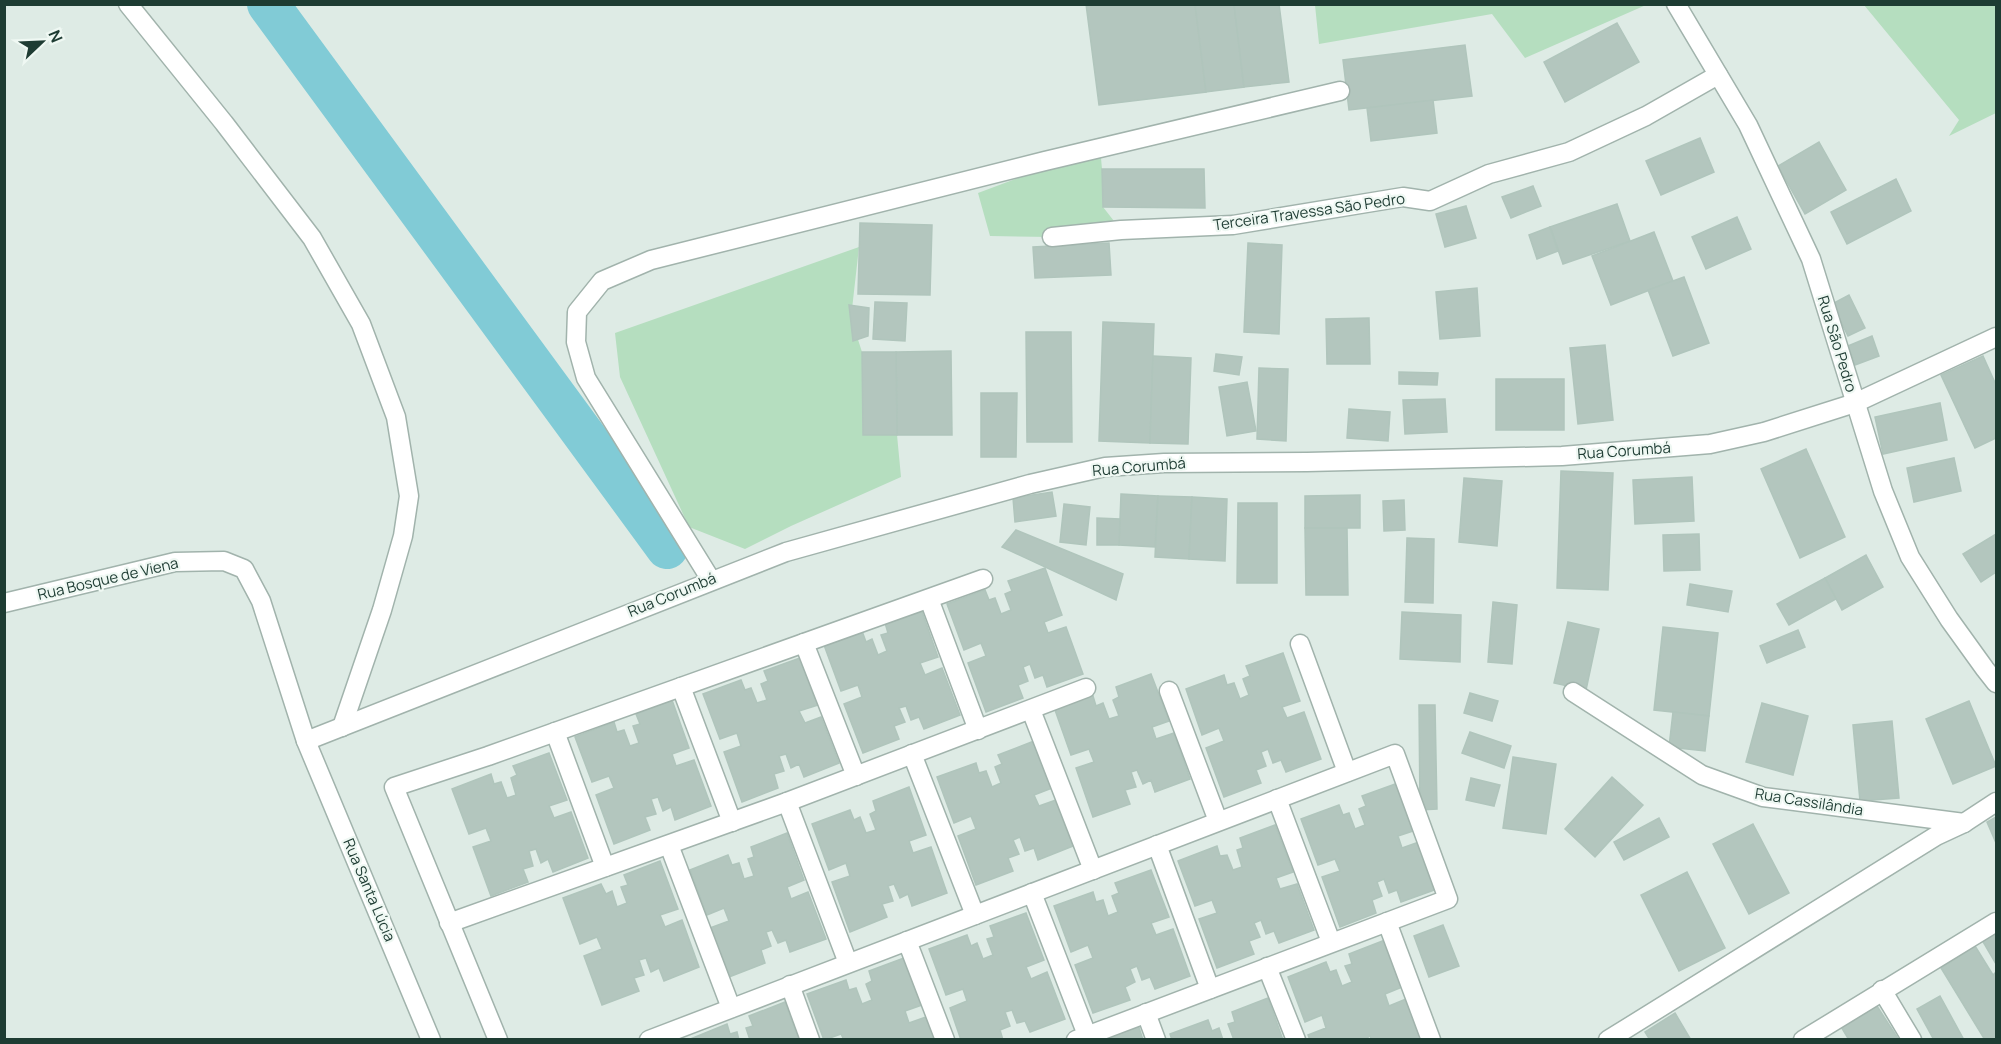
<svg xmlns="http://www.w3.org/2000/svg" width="2001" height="1044" font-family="Manrope,sans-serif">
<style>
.green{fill:#b5debf}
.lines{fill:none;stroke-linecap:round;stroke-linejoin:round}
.canal{stroke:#81cbd6;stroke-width:42}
.building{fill:#b3c6be;stroke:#b0c5bc;stroke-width:1.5}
.minor-casing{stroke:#a1b3ac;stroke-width:21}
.minor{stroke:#fff;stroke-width:18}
.labels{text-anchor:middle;stroke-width:4.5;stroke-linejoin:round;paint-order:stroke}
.street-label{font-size:15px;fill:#1e3c33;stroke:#eff8f3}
</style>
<rect width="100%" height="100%" fill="#deebe5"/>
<g class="green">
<polygon points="1315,5 1315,4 1646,5 1525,58 1492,14 1319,44"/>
<polygon points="1864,5 1996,5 1996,113 1949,136 1959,120"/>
<polygon points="1100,147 1102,169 1103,207 1121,230 1052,237 990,236 978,193"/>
<polygon points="859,247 851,318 862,352 863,435 897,435 901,477 791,526 745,549 689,527 620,377 615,333"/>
</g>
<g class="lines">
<polyline class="canal" points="268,4 667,548"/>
</g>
<g class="building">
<polygon points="1086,4 1195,4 1206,92 1099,105"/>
<polygon points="1195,4 1234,4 1244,87 1206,92"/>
<polygon points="1234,4 1279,4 1289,82 1244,87"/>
<polygon points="1617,23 1639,62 1565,102 1544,62"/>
<polygon points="1465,45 1472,96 1349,110 1343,60"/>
<polygon points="1433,100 1437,133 1371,141 1367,108"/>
<polygon points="1700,138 1714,172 1661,195 1646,161"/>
<polygon points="1819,142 1846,190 1805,214 1778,166"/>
<polygon points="1102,169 1204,169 1205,208 1103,207"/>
<polygon points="1896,179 1911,211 1847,244 1831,212"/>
<polygon points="1533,186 1541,206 1511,218 1502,197"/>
<polygon points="1617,204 1630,241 1563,264 1550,227"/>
<polygon points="1466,206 1476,238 1445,247 1436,214"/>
<polygon points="1737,217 1751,249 1706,269 1692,237"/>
<polygon points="860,223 932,225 930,295 858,294"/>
<polygon points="1550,227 1558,251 1537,259 1529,235"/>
<polygon points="1654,232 1673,281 1611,305 1592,256"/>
<polygon points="1109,243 1111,275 1035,278 1033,247"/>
<polygon points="1248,243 1282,245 1279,334 1244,332"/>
<polygon points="1684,277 1709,343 1673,356 1648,290"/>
<polygon points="1477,288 1480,336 1440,339 1436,292"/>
<polygon points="1849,295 1865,328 1848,336 1832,304"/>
<polygon points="875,302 907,303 905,341 873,339"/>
<polygon points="849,305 869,308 868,336 853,341"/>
<polygon points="1369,318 1370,364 1327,364 1326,319"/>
<polygon points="1103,322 1154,324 1150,443 1099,441"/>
<polygon points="1026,332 1071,332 1072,442 1027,442"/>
<polygon points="1872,336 1879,356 1855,365 1848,346"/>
<polygon points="1605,345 1613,420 1578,424 1570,348"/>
<polygon points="951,351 952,435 897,435 896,352"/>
<polygon points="862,352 896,352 897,435 863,435"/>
<polygon points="1216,354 1242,357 1239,375 1214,371"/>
<polygon points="1153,356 1191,358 1188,444 1150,443"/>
<polygon points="1983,356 1996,385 1996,438 1975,448 1941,375"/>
<polygon points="1259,368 1288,369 1286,441 1257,439"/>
<polygon points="1399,372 1438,373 1437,385 1399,384"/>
<rect x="1496" y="379" width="68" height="51"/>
<polygon points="1247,382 1256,431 1227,436 1219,387"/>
<polygon points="981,393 1017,393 1016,457 981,457"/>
<polygon points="1445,399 1447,432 1405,434 1403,400"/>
<polygon points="1940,403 1947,440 1883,454 1875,417"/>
<polygon points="1349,409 1390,412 1388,441 1347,438"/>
<polygon points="1806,449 1845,537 1800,558 1761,469"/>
<polygon points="1954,458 1961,491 1914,502 1907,468"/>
<polygon points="1561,471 1613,473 1608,590 1557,588"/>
<polygon points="1692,477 1694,521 1635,524 1633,480"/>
<polygon points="1464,478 1502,481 1497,546 1459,542"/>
<polygon points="1052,492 1056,516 1015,522 1013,498"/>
<polygon points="1121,494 1158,496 1155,547 1119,545"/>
<polygon points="1360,495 1360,528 1305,528 1305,496"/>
<polygon points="1158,496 1192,497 1189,559 1155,557"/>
<polygon points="1192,497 1227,499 1225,561 1189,559"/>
<polygon points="1404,500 1405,530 1384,531 1383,501"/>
<polygon points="1238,503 1277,503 1277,583 1237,583"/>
<polygon points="1064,504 1090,507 1086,545 1060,542"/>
<polygon points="1097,518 1120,519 1119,545 1097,545"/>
<polygon points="1305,528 1347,528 1348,595 1306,595"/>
<polygon points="1016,530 1123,574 1116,600 1002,547"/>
<polygon points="1699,534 1700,570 1664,571 1663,535"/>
<polygon points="1996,534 1996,572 1981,582 1963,554"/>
<polygon points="1407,538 1434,539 1433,603 1405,602"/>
<polygon points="1866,555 1883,587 1842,610 1825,578"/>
<polygon points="1045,568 1062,615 1044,622 1048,633 1066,627 1083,674 1047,687 1043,675 1035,678 1030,664 1023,667 1028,681 1018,685 1023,698 986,712 968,663 986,656 981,643 964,650 947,604 985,590 989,600 995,598 1001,614 1011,610 1005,594 1012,591 1008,581"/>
<polygon points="1825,578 1836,599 1789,625 1777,604"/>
<polygon points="1690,584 1732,591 1728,612 1687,605"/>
<polygon points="1493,602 1517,605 1512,664 1488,662"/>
<polygon points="921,609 938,657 920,663 925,675 942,668 960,715 924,729 919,717 911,720 906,706 899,708 905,722 894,726 899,739 863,753 844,704 862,697 858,685 841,691 824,645 862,631 866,642 872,639 878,655 887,651 881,635 888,633 885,623"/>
<polygon points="1402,612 1461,615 1460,662 1400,659"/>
<polygon points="1568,622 1599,629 1586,690 1554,683"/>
<polygon points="1663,627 1718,633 1709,716 1654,710"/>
<polygon points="1798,630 1805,647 1767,663 1760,646"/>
<polygon points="1283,653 1300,701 1282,707 1287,718 1304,712 1321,759 1286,772 1281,760 1273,763 1268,749 1261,752 1266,766 1256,770 1261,783 1224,797 1206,748 1224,741 1219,728 1202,735 1186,689 1224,675 1227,685 1234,683 1240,699 1249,695 1243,679 1250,676 1246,666"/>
<polygon points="800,658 818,705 799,711 805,723 821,717 839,763 804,777 799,764 791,768 786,754 779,756 784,771 774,774 778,788 742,802 724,752 741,746 737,733 720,739 703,694 741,680 745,690 751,688 757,703 767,700 761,684 768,681 764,671"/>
<polygon points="1151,674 1169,721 1152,727 1156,739 1174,733 1190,779 1155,792 1151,780 1143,784 1137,770 1131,772 1136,787 1125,790 1130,804 1093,817 1076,768 1094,762 1089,749 1071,755 1055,710 1093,696 1096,706 1103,703 1109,719 1119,716 1113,700 1119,697 1116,687"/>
<polygon points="1470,693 1498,701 1492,721 1464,713"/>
<polygon points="672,700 689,748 672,754 676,766 694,760 711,806 675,820 671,807 663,811 658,797 651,799 656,814 645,817 650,830 614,844 596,795 614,788 609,776 592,782 575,737 614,722 617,732 624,730 630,746 639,743 633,726 640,724 636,714"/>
<polygon points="1969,701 1996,766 1953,784 1926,719"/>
<polygon points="1762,703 1808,716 1793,775 1746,762"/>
<polygon points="1419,705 1435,705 1437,809 1420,810"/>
<polygon points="1673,712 1709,716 1705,751 1669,747"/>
<polygon points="1892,721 1899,798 1860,801 1853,725"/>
<polygon points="1470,732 1511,746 1504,768 1462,753"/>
<polygon points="1034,741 1052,788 1034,795 1039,806 1056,800 1073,846 1038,860 1034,848 1025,851 1020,837 1013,840 1019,854 1008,858 1013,871 976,885 958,836 976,829 971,816 954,823 937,777 976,763 979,773 986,771 992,787 1001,783 995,767 1002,764 998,755"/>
<polygon points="549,753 567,800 549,806 554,818 571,812 588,858 553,872 548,859 541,863 536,849 529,851 533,866 523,869 528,882 491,896 473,847 491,841 486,828 469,834 452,789 491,774 494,784 501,782 507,798 516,795 511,778 517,775 513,766"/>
<polygon points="1513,757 1556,764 1546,834 1503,828"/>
<polygon points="1612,777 1643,805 1595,857 1565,829"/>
<polygon points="1471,778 1500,785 1494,806 1466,800"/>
<polygon points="1398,783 1416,830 1398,836 1402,848 1419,842 1437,889 1401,902 1397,890 1389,893 1384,879 1377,882 1382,896 1372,900 1376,913 1340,927 1322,877 1340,871 1335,859 1318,865 1301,819 1339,805 1343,815 1349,813 1355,829 1365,825 1359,809 1366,806 1362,796"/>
<polygon points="909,787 926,835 909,841 913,853 931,847 947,893 912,906 908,894 900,898 894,884 888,886 893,901 882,904 887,917 850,932 832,882 850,876 846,863 829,870 812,824 850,810 854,820 860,817 866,833 876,830 870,814 876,811 873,801"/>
<polygon points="1996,817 1996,843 1987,822"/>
<polygon points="1659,818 1669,837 1624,860 1614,842"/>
<polygon points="1753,824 1789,893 1749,914 1713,844"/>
<polygon points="1275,825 1293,872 1276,878 1280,889 1297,884 1314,930 1279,943 1274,931 1266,934 1261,920 1254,923 1260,937 1249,941 1254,954 1217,968 1199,919 1217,913 1212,900 1195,906 1178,861 1217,846 1220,856 1227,855 1233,870 1242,867 1237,850 1243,848 1240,838"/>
<polygon points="787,833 804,880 787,887 791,899 808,892 826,939 790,952 786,940 778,943 772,930 766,932 771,946 761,950 765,963 729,977 710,928 729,921 724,908 707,915 690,870 728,855 732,865 739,863 744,879 754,876 748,859 754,857 751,847"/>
<polygon points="660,861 678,909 660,915 665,927 682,920 699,967 664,981 659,968 651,972 646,958 639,960 644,975 634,978 639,991 602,1005 584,956 602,949 597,937 580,944 563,898 601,884 606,894 612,891 617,907 627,903 621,887 628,885 624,875"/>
<polygon points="1151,870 1169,917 1151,923 1156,935 1173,929 1190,976 1155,989 1150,977 1142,980 1137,966 1130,969 1135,982 1125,987 1130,1000 1093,1013 1075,965 1093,958 1088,945 1071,952 1054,906 1093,892 1096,902 1103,900 1108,916 1118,912 1112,896 1119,893 1115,883"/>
<polygon points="1687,872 1725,948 1679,971 1641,895"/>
<polygon points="1026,913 1044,960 1026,967 1031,979 1047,972 1065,1019 1030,1032 1025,1021 1017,1023 1012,1010 1005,1012 1010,1026 1000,1030 1003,1040 961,1040 950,1008 967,1001 963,989 946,995 929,949 967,935 971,946 977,943 983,959 993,955 987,939 994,937 990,926"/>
<polygon points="1443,925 1459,966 1429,977 1414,936"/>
<polygon points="1996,931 1996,964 1982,940"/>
<polygon points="1385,940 1402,987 1385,994 1389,1006 1406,999 1422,1040 1372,1040 1370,1036 1364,1040 1310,1040 1308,1035 1326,1028 1322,1015 1305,1022 1288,977 1326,962 1330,972 1336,970 1342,986 1352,982 1345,966 1352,964 1349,954"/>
<polygon points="1975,946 1993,975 1996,972 1996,1040 1985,1040 1941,968"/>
<polygon points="904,958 922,1005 905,1011 909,1023 926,1017 935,1040 844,1040 841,1034 824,1040 807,994 846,980 849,990 856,988 862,1004 872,1000 866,984 872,981 869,971"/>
<polygon points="1940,996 1964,1040 1934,1040 1917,1009"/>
<polygon points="1268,998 1283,1040 1234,1040 1228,1024 1235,1022 1232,1012"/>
<polygon points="785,1002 799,1040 750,1040 746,1028 753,1026 749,1016"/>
<polygon points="1875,1003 1899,1040 1849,1040 1840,1025"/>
<polygon points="1675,1013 1691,1040 1650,1040 1645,1032"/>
<polygon points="1208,1020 1212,1031 1219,1028 1223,1040 1172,1040 1170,1034"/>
<polygon points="1137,1021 1143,1040 1102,1040"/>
<polygon points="727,1024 730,1034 737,1032 739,1040 688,1040"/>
</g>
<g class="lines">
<defs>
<g id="minor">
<polyline points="128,4 224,123 312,238 361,324 396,417 409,496 403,536 382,610 342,727"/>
<polyline points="1676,4 1748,125 1811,259 1883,491 1910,557 1949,619 1985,669 1996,683"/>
<polyline points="1052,237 1121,230 1233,225 1403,197 1430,201 1489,174 1569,152 1646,116 1718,75"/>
<polyline points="711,580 586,378 576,342 577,312 602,281 651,260 1045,161 1340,91"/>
<polyline points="929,599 978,730"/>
<polyline points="4,603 175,562 224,561 244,569 261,601 306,741 431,1040"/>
<polyline points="804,643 856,776"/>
<polyline points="1300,644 1347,772"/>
<polyline points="681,687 732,822"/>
<polyline points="1169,691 1218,821"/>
<polyline points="1573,692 1702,775 1763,797 1964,823"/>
<polyline points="1031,710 1093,870"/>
<polyline points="555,732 605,867"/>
<polyline points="306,741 786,552 1030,484 1105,467 1164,463 1307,462 1562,456 1710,444 1764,432 1855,403 1996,337"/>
<polyline points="912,754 975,915"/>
<polyline points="1277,799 1331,942"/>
<polyline points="787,802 848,963"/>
<polyline points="669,845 731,1008"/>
<polyline points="1157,845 1210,989"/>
<polyline points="1032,893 1087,1035"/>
<polyline points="1387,922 1431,1040"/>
<polyline points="449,923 787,802 1086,688"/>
<polyline points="907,941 945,1040"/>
<polyline points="1267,967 1296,1040"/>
<polyline points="790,985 810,1040"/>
<polyline points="1882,990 1912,1040"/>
<polyline points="1146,1013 1156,1040"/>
<polyline points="498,1040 394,787 488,756 983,579"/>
<polyline points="649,1040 1395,754 1448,899 1076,1040"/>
<polyline points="1608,1040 1936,836 1964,823 1996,802"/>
<polyline points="1803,1040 1996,922"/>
</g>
</defs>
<use href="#minor" class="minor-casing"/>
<use href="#minor" class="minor"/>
</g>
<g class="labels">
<g class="street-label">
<text transform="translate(1309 212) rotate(-8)" y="5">Terceira Travessa São Pedro</text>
<text transform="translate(1837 344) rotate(73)" y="5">Rua São Pedro</text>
<text transform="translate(1624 451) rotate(-4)" y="5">Rua Corumbá</text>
<text transform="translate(1139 467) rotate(-5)" y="5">Rua Corumbá</text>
<text transform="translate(108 579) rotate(-13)" y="5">Rua Bosque de Viena</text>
<text transform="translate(672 595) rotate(-22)" y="5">Rua Corumbá</text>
<text transform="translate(1809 802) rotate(9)" y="5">Rua Cassilândia</text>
<text transform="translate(369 890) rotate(67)" y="5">Rua Santa Lúcia</text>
</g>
</g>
<rect width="2001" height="1044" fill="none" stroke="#1e3c33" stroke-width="12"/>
<g transform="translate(42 42) rotate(67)" stroke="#eff8f3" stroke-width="4.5" paint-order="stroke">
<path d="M0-4.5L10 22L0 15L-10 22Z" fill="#1e3c33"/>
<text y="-9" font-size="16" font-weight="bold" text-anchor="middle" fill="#1e3c33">N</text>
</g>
</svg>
